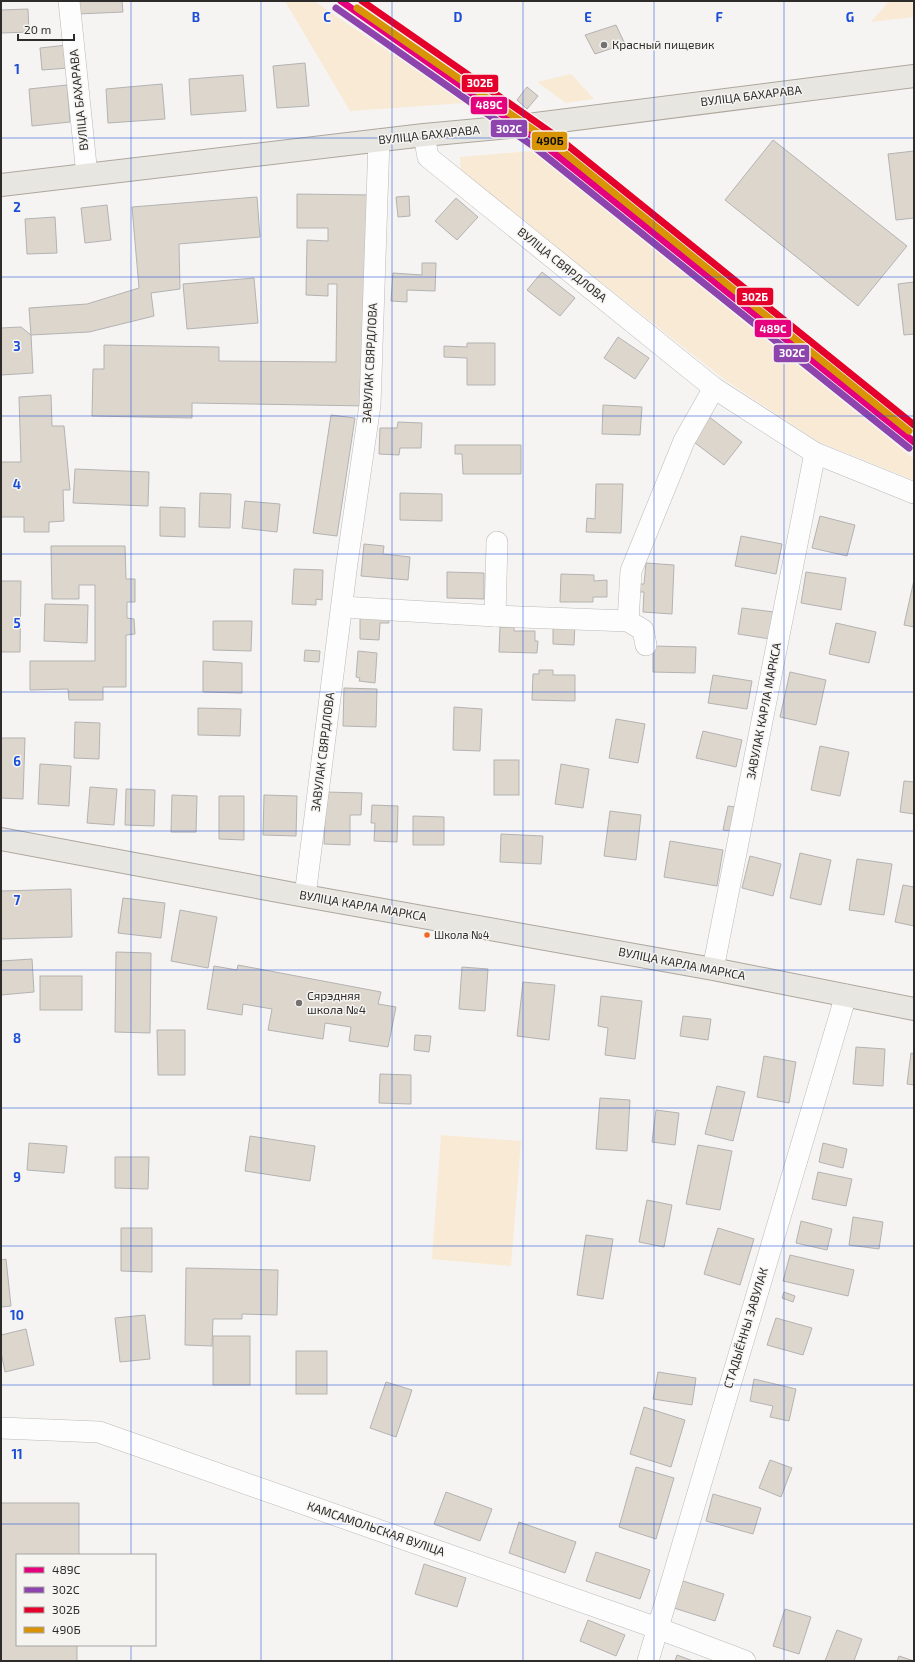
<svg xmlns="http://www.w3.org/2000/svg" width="915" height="1662" font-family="'Exo 2',sans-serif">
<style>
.green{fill:#f9ead5}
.building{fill:#dcd6cd;stroke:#b4b3b2}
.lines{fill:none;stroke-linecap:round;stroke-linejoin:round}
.minor-casing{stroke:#bbbab8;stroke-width:22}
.major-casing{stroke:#ada79d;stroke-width:24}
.minor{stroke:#fefdfd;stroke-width:21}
.major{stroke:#e8e6e0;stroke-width:22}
.rail-1-casing{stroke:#f6f4f1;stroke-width:10}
.rail-2-casing{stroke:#f6f4f1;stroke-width:10}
.rail-3-casing{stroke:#f6f4f1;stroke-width:10}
.rail-4-casing{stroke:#f6f4f1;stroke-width:10}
.rail-1{stroke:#e5007d;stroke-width:7}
.rail-2{stroke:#8e44ad;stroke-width:7}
.rail-3{stroke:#e4002b;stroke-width:7}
.rail-4{stroke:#d99406;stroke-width:7}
.grid{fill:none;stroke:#1d4ed8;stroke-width:1;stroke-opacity:0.55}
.poi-dot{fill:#737271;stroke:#f6f4f1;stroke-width:1.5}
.bus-dot{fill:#f26522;stroke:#f6f4f1;stroke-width:1.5}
.labels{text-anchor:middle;stroke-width:3;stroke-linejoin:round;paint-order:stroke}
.bus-label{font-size:11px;fill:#2d2c2b;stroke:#f6f4f1;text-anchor:start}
.poi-label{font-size:12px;fill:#2d2c2b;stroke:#f6f4f1;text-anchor:start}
.street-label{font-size:12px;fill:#2d2c2b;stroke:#f6f4f1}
.grid-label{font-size:13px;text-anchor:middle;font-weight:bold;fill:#1d4ed8;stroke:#f6f4f1;stroke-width:3;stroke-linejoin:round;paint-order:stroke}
.line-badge{stroke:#f6f4f1;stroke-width:1.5}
.badge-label{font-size:11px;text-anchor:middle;font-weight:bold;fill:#fff}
.pale-badge-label{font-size:11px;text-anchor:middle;font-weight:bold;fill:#111}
</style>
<rect width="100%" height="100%" fill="#f5f4f2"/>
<g class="green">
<polygon points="285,1 314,1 465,103 350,111"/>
<polygon points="889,1 909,1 914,5 914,17 871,22"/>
<polygon points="571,74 594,99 566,103 537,82"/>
<polygon points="532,151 914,459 914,479 913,480 819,442 725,380 461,172 460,157"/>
<polygon points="441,1135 521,1141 511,1266 432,1259"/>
</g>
<g class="building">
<polygon points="78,1 122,1 123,12 78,14"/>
<polygon points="28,9 29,32 1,33 1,10"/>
<polygon points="616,25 625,44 595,54 585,35"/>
<polygon points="67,45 69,68 42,70 40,48"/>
<polygon points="305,63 309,106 277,108 273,66"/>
<polygon points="243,75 246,111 191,115 189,79"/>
<polygon points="162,84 165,119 108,123 106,89"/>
<polygon points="67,85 70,122 32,126 29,89"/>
<polygon points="527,87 538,96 527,109 517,100"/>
<polygon points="773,140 907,246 858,306 725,200"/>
<polygon points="914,151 914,218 896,220 888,154"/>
<polygon points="297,194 370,195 367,406 192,403 192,418 92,416 93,369 104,369 104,345 219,347 219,361 336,362 337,284 328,284 328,296 306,295 307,240 328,241 328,228 297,228"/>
<polygon points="409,196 410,216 398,217 396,197"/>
<polygon points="257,197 260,237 179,244 180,289 151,293 154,316 89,332 31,335 29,308 87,304 139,288 132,207"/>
<polygon points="456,198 478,217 457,240 435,221"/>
<polygon points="107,205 111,240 85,243 81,208"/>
<polygon points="55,217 57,253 27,254 25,219"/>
<polygon points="422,263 436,263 435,291 407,290 407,302 391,301 393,273 422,275"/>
<polygon points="542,272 575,298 560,316 527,290"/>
<polygon points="254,278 258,323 187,329 183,284"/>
<polygon points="914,282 914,334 904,335 898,284"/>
<polygon points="21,327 31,335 33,373 1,375 1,328"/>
<polygon points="618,337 649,358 635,379 604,358"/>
<polygon points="467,343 495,343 495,385 467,385 467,358 444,357 444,346 467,347"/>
<polygon points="51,395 52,426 64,426 70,490 63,490 64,521 49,522 49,532 24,532 24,517 1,517 1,462 21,462 19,397"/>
<polygon points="603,405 642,407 640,435 602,434"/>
<polygon points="331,415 355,418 337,536 313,533"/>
<polygon points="708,416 742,442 724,465 690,439"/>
<polygon points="398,422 422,423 421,448 400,448 399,455 379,454 380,428 397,428"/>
<polygon points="455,445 521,445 521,474 463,474 462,454 455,454"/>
<polygon points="75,469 149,472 148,506 73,503"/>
<polygon points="596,484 623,484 621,533 586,532 587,518 595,519"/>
<polygon points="200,493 231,494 230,528 199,527"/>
<polygon points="400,493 442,494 442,521 400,520"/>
<polygon points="245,501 280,504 277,532 242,528"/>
<polygon points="160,507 185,508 185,537 160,536"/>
<polygon points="820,516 855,525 847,556 812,548"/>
<polygon points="741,536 782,544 776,574 735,566"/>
<polygon points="364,544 384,546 383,554 410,557 408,580 361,576"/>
<polygon points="51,546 125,546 126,579 135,579 135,602 127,602 127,618 134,619 135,634 126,635 126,687 103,687 103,700 69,700 68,689 30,690 30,661 95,661 95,585 79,585 79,599 52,599"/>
<polygon points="646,563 674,565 672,614 643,612 644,592 639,592 639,584 644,584"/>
<polygon points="294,569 323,570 322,600 316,599 316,605 292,604"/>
<polygon points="447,572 484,573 484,599 447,598"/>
<polygon points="806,572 846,578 841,610 801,603"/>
<polygon points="561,574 594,575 594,581 607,580 607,597 593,597 593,602 560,602"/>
<polygon points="914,580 914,627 904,625"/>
<polygon points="1,581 21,581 20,652 1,652"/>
<polygon points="45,604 88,605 87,643 44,641"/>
<polygon points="742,608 774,612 770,639 738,634"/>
<polygon points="360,612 389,612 389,623 380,623 379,640 360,639"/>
<polygon points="213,621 252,621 251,651 213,650"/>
<polygon points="553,623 575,623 574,645 553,644"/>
<polygon points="836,623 876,632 869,663 829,654"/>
<polygon points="500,627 514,627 514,631 535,631 535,641 538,641 537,653 499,652"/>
<polygon points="653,646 696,647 695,673 653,672"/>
<polygon points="305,650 320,651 319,662 304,661"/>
<polygon points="358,651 377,653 375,683 359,681 360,678 356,677"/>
<polygon points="203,661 242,663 242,693 203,692"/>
<polygon points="539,670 553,670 553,675 575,675 575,701 532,700 533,674 539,674"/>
<polygon points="790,672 826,680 816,725 780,717"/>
<polygon points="713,675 752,681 747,709 708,703"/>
<polygon points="344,688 377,689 376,727 343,726"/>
<polygon points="454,707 482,709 480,751 453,750"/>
<polygon points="198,708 241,709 240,736 198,735"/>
<polygon points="616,719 645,724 638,763 609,758"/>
<polygon points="75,722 100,723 99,759 74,758"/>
<polygon points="703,731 742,740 736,767 696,758"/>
<polygon points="1,738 25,738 23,799 1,798"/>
<polygon points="820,746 849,752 840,796 811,790"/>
<rect x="494" y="760" width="25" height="35"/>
<polygon points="40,764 71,766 69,806 38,804"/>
<polygon points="561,764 589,769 583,808 555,804"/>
<polygon points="904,781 914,782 914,814 900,812"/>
<polygon points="90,787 117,789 114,825 87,823"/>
<polygon points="126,789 155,790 154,826 125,825"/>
<polygon points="326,792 362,793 361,815 350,815 350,845 324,844"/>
<polygon points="172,795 197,796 196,832 171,832"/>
<polygon points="264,795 297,796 296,836 263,835"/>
<polygon points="219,796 244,796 244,840 219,839"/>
<polygon points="372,805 398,806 397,842 374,841 375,823 371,823"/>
<polygon points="728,806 736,807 732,831 723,830"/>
<polygon points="610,811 641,815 636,860 604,856"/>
<polygon points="413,816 444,817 444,845 413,845"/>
<polygon points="501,834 543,836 541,864 500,862"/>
<polygon points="670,841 723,850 717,886 664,877"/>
<polygon points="800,853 831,860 821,905 790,898"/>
<polygon points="750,856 781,864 773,896 742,888"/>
<polygon points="857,859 892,864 884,915 849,910"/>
<polygon points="903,885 914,887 914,926 895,922"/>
<polygon points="71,889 72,937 1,939 1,891"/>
<polygon points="123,898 165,903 161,938 118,933"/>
<polygon points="180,910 217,917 208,968 171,961"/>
<polygon points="116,952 151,953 150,1033 115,1032"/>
<polygon points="32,959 34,992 1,995 1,961"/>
<polygon points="238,965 381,992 378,1004 396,1007 388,1047 349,1041 351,1027 325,1023 323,1039 268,1030 272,1009 243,1004 242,1015 207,1009 214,966 237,970"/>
<polygon points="462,967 488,969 485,1011 459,1009"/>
<rect x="40" y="976" width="42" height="34"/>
<polygon points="523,982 555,985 549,1040 517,1036"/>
<polygon points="601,996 642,1001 635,1059 605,1055 608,1028 598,1026"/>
<polygon points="683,1016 711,1019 708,1040 680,1036"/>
<polygon points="157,1030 185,1030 185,1075 158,1075"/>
<polygon points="415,1035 431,1036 429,1052 414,1050"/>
<polygon points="856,1047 885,1049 883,1086 853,1084"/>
<polygon points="911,1053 914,1054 914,1085 907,1084"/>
<polygon points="764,1056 796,1062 789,1103 757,1097"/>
<polygon points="380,1074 411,1075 411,1104 379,1103"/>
<polygon points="717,1086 745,1092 733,1141 705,1134"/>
<polygon points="600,1098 630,1100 627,1151 596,1149"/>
<polygon points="656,1110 679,1113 675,1145 652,1142"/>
<polygon points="250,1136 315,1146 310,1181 245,1171"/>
<polygon points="29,1143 67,1146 64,1173 27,1170"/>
<polygon points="823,1143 847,1149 843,1168 819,1162"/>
<polygon points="698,1145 732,1151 720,1210 686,1204"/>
<polygon points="115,1157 149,1157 148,1189 115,1188"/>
<polygon points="818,1172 852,1179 846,1206 812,1199"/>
<polygon points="647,1200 672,1205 664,1247 639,1242"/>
<polygon points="853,1217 883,1222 879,1249 849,1245"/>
<polygon points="801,1221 832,1229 827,1250 796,1243"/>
<polygon points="121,1228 152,1228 152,1272 121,1271"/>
<polygon points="718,1228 754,1239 740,1285 704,1274"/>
<polygon points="586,1235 613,1239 603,1299 577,1295"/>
<polygon points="790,1255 854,1270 848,1296 783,1281"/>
<polygon points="6,1259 11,1306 1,1307 1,1260"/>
<polygon points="186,1268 278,1270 277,1315 242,1314 242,1319 213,1319 212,1346 185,1345"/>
<polygon points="784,1292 795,1296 793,1302 782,1298"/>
<polygon points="145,1315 150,1359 120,1362 115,1318"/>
<polygon points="776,1318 812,1328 803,1355 767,1345"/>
<polygon points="26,1329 34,1365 5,1372 1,1352 1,1335"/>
<rect x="213" y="1336" width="37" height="49"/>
<rect x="296" y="1351" width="31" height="43"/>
<polygon points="658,1372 696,1378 692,1405 653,1399"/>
<polygon points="754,1379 796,1389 789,1421 770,1417 773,1406 750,1401"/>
<polygon points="386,1382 412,1390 396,1437 370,1428"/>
<polygon points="644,1407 685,1420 671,1467 630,1454"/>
<polygon points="770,1460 792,1468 781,1497 759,1488"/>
<polygon points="636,1467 674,1478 656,1539 619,1527"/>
<polygon points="446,1492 492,1509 480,1541 434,1524"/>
<polygon points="713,1494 761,1508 753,1534 706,1521"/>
<polygon points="1,1503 79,1503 79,1555 17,1555 17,1645 77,1645 77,1661 1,1661"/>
<polygon points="519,1522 576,1542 565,1573 509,1553"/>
<polygon points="596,1552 650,1570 640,1599 586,1581"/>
<polygon points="424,1564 466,1578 457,1607 415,1594"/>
<polygon points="683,1581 724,1594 715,1621 674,1608"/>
<polygon points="785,1609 811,1617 799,1654 773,1646"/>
<polygon points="588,1620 625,1635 616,1656 580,1641"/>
<polygon points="837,1630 862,1639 854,1661 825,1661"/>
<polygon points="677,1655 693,1661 675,1661"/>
<polygon points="899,1656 914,1661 897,1661"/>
</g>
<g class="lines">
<defs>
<g id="minor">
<polyline points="69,1 87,175"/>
<polyline points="424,135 428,157 714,388 815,453 914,493"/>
<polyline points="342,607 495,616 628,621 643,630 646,645"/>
<polyline points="495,616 497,542"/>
<polyline points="628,621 631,571 684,441 714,388"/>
<polyline points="305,896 347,563 370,405 379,140"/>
<polyline points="713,969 815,453"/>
<polyline points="1,1428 99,1432 657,1628 745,1661"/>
<polyline points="648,1661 846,995"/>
</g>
<g id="major">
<polyline points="1,185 424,135 520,126 914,76"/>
<polyline points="1,839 305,896 713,969 914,1009"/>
</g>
</defs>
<use href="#minor" class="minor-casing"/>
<use href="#major" class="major-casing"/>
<use href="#minor" class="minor"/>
<use href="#major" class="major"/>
<defs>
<polyline id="rail-1" points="341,1 538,140 914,442"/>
<polyline id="rail-2" points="336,8 533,146 909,448"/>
<polyline id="rail-3" points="362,1 556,136 914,425"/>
<polyline id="rail-4" points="357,8 551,142 909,431"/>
</defs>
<use href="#rail-1" class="rail-1-casing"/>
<use href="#rail-2" class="rail-2-casing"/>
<use href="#rail-3" class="rail-3-casing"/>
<use href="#rail-4" class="rail-4-casing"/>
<use href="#rail-1" class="rail-1"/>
<use href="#rail-2" class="rail-2"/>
<use href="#rail-3" class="rail-3"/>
<use href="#rail-4" class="rail-4"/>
</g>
<path class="grid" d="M131 1V1555M261 1V1661M392 1V1661M523 1V1661M654 1V1661M784 1V1661M1 138H914M1 277H914M1 416H914M1 554H914M1 692H914M1 831H914M1 970H914M1 1108H914M1 1246H914M1 1385H914M1 1524H914M131 1645V1661"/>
<g class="poi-dot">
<circle cx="604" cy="45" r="4"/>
<circle cx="299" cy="1003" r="4"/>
</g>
<circle class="bus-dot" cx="427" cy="935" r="3.5"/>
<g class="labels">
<g class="bus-label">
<text x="434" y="939">Школа №4</text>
</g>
<g class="poi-label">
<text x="612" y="49">Красный пищевик</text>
<text x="307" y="1000">Сярэдняя<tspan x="307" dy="14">школа №4</tspan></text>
</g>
<g class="street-label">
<text transform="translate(751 96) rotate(-7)" y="4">ВУЛІЦА БАХАРАВА</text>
<text transform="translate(79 100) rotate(-96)" y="4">ВУЛІЦА БАХАРАВА</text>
<text transform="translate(429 135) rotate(-6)" y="4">ВУЛІЦА БАХАРАВА</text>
<text transform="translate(562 265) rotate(39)" y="4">ВУЛІЦА СВЯРДЛОВА</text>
<text transform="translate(370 363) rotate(-87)" y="4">ЗАВУЛАК СВЯРДЛОВА</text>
<text transform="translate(764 711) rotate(-79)" y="4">ЗАВУЛАК КАРЛА МАРКСА</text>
<text transform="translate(323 752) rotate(-83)" y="4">ЗАВУЛАК СВЯРДЛОВА</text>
<text transform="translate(363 906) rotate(10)" y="4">ВУЛІЦА КАРЛА МАРКСА</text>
<text transform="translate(682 964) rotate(11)" y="4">ВУЛІЦА КАРЛА МАРКСА</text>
<text transform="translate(746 1328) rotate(-73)" y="4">СТАДЫЁННЫ ЗАВУЛАК</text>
<text transform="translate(376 1529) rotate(19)" y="4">КАМСАМОЛЬСКАЯ ВУЛІЦА</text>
</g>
</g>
<g class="grid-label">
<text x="196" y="22">B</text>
<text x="327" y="22">C</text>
<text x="458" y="22">D</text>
<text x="588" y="22">E</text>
<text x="719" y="22">F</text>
<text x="850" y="22">G</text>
<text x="17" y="74">1</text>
<text x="17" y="212">2</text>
<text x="17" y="351">3</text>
<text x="17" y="489">4</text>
<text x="17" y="628">5</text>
<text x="17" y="766">6</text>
<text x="17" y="905">7</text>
<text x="17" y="1043">8</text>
<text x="17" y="1182">9</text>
<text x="17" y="1320">10</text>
<text x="17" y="1459">11</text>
</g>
<g class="line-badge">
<rect x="461" y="74" width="38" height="19" rx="4" fill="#e4002b"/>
<rect x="470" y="96" width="38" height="19" rx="4" fill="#e5007d"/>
<rect x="490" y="119" width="38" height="19" rx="4" fill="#8e44ad"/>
<rect x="531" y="131" width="37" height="20" rx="4" fill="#d99406"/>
<rect x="736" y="287" width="38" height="19" rx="4" fill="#e4002b"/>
<rect x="754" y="319" width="38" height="19" rx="4" fill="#e5007d"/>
<rect x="773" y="344" width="37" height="19" rx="4" fill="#8e44ad"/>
</g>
<g class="badge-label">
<text x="480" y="87">302Б</text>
<text x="489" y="109">489С</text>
<text x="509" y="133">302С</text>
<text x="755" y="301">302Б</text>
<text x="773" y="333">489С</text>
<text x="792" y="357">302С</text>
</g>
<g class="pale-badge-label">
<text x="550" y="145">490Б</text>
</g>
<rect width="915" height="1662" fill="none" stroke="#2d2c2b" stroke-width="4"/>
<rect x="16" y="1554" width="140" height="92" fill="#f6f4f1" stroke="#a6a4a2"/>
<rect x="24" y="1567" width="20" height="6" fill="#e5007d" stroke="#a6a4a2"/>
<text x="52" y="1574" font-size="12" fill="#2d2c2b">489С</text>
<rect x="24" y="1587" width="20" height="6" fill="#8e44ad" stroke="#a6a4a2"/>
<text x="52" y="1594" font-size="12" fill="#2d2c2b">302С</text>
<rect x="24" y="1607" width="20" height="6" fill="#e4002b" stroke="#a6a4a2"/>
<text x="52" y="1614" font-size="12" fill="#2d2c2b">302Б</text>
<rect x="24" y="1627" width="20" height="6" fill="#d99406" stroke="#a6a4a2"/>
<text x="52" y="1634" font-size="12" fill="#2d2c2b">490Б</text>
<path d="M18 34v6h56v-6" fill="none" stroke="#2d2c2b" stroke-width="2"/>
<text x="24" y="34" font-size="12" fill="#2d2c2b" stroke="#f6f4f1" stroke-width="3" paint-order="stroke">20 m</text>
</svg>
